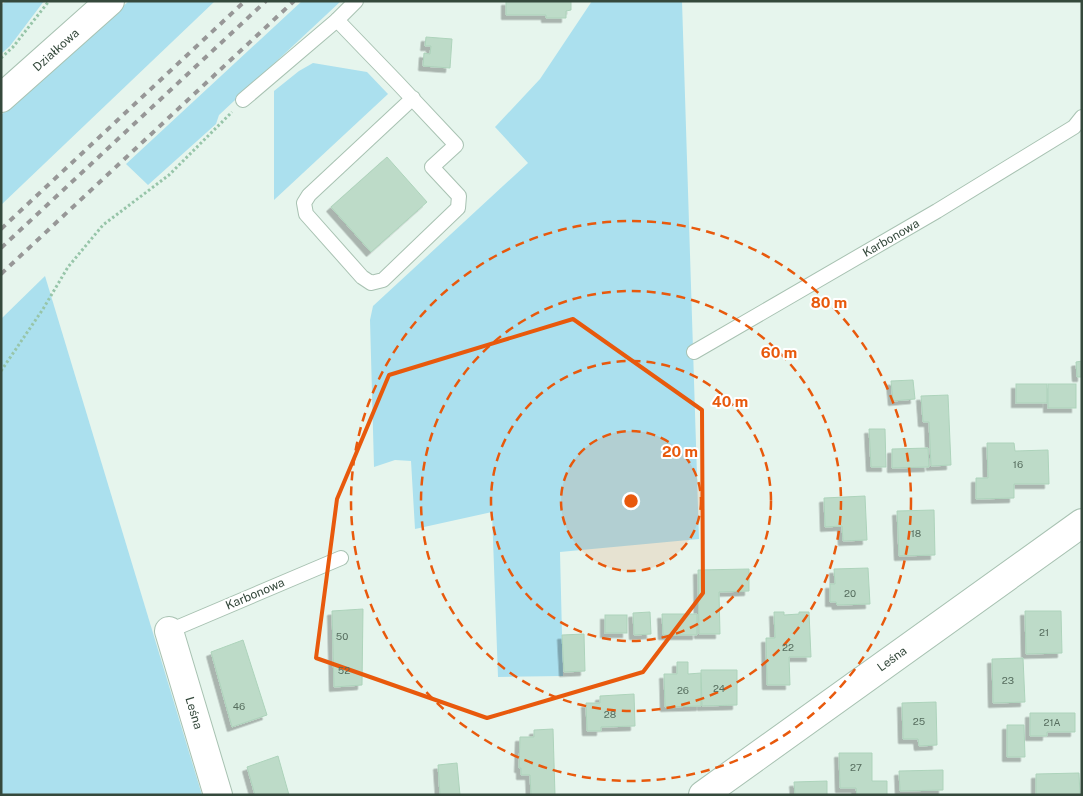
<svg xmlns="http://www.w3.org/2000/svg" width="1083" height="796" font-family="'Public Sans',sans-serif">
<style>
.green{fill:#abe0ee}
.building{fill:#bddbc8;stroke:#add3bb;filter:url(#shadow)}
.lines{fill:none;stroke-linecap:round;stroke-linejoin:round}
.service-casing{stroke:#a8c2b2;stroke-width:16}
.minor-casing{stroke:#a8c2b2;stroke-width:30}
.tertiary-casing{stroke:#a8c2b2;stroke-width:30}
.path{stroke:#97c5a9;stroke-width:3;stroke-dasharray:2.5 2.5;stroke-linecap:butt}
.service{stroke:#fff;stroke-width:14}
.minor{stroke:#fff;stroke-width:28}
.tertiary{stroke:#fff;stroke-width:28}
.rail{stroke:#979797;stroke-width:4;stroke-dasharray:6 6;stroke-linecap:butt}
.marked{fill:none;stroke:#e8590c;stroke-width:4;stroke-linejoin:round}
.ring{fill:none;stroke:#e8590c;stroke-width:2.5;stroke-dasharray:9 6}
.labels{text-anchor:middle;stroke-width:4;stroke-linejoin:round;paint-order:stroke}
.number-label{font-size:10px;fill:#576e5f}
.street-label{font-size:12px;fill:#35493c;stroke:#fff}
.centre{fill:#e8590c;stroke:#fff;stroke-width:2.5}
.ring-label{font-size:15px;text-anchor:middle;font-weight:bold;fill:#e8590c;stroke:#fff;stroke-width:4;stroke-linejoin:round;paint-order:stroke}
</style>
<defs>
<filter id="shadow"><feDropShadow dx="-4.5" dy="4.5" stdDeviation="0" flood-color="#0004"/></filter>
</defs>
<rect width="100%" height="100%" fill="#e6f5ed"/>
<g class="green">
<polygon points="6,1 44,1 10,46 1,54 1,5"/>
<polygon points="129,1 215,1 1,205 1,115"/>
<polygon points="302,1 341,1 219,115 216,124 148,185 126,164"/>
<polygon points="592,1 682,1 699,539 560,552 563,676 498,677 492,512 415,529 411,461 395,460 374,467 370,320 373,306 528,163 495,127 540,79"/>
<polygon points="313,63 367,72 388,94 274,200 274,91 299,71"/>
<polygon points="45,276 202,795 1,795 1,319"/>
</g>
<g class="building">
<polygon points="506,1 571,1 571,10 566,11 566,18 546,18 546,15 506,15"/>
<polygon points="426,37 452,39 450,68 423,66 424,53 430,54 431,46 425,46"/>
<polygon points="387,157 427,202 371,252 331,207"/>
<polygon points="1082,361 1082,377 1077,377 1076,362"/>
<polygon points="913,380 915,399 893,401 891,381"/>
<rect x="1016" y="384" width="31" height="19"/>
<rect x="1048" y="384" width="28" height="24"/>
<polygon points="948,395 951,465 931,466 929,422 923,422 921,396"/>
<polygon points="869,429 885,429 886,467 871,467"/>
<polygon points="987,443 1014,443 1015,451 1048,450 1049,484 1014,484 1014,498 976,499 976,478 988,478"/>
<polygon points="928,448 929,467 892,468 892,449"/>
<polygon points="865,496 867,540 843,541 842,526 825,527 824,498"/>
<polygon points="934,510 935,555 899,556 897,511"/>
<polygon points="868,568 870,604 837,605 836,602 830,602 830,584 835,584 834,569"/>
<polygon points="749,569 749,591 719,592 720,634 699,634 698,570"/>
<polygon points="363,609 362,685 334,687 332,611"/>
<polygon points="1025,611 1061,611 1062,653 1026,654"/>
<polygon points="650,612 651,634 634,635 633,613"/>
<polygon points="774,612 784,612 784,615 799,614 799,612 809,612 811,657 789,657 790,685 767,685 766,638 775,638"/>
<polygon points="662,614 697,614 697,635 663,635"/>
<rect x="605" y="615" width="22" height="18"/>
<polygon points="584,634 585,671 564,672 562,635"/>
<polygon points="243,640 267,715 232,727 211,652"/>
<polygon points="1023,658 1025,702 993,703 992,659"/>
<polygon points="677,662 688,662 688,674 701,673 701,706 665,707 664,674 677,674"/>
<polygon points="701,670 737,670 737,705 702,706"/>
<polygon points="634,694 635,726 601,727 601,731 587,731 586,703 600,703 600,696"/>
<polygon points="936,702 937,745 919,746 918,739 903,739 902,703"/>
<polygon points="1030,713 1075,713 1075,732 1047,732 1047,736 1030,736"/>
<polygon points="1007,725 1024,725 1025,757 1007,757"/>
<polygon points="553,729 555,795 531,795 530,775 521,775 521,768 519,768 520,737 534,737 534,730"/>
<polygon points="839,753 872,753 872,781 887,781 887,795 857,795 856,788 840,788"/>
<polygon points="278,756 289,795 255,795 247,767"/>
<polygon points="457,763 460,795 440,795 438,765"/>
<polygon points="943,770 943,790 900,791 899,771"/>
<polygon points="1079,773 1080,795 1036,795 1036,774"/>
<polygon points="827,781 827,795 795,795 794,782"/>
</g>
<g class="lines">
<defs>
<g id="service">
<path d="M337 20C377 61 417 103 456 145L432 167 459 196 458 208 383 280 371 283 362 277 306 214 304 203 309 195 413 98"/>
<polyline points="243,100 337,20 356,1"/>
<polyline points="694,352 937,211 1074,127 1082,117"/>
<polyline points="169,631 341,558"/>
</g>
<g id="minor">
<polyline points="1,98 110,1"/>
<polyline points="169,631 218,795"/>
</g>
<polyline id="tertiary" points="703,795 1082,523"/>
</defs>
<use href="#service" class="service-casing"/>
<use href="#minor" class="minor-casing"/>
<use href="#tertiary" class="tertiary-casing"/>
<g class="path">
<polyline points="1,58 13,47 49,1"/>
<polyline points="1,371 43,309 68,267 103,225 169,175 232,112"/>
</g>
<use href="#service" class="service"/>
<use href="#minor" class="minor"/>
<use href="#tertiary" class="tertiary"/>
<g class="rail">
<polyline points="1,229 245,1"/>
<polyline points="1,248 266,1"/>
<polyline points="1,274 294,1"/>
</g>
</g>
<path class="marked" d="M573 319 702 410 703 593 643 672 487 718 316 658 337 499 389 375Z"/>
<circle cx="631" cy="501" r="70" fill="#e8590c" fill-opacity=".12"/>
<g class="ring">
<circle cx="631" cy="501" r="70"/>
<circle cx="631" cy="501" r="140"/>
<circle cx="631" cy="501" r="210"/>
<circle cx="631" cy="501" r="280"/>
</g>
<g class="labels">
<g class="number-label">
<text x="1018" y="468">16</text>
<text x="916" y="537">18</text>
<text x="850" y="597">20</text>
<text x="1044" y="636">21</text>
<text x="342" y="640">50</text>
<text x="788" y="651">22</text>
<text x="344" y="674">52</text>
<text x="1008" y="684">23</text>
<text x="719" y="692">24</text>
<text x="683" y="694">26</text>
<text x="239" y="710">46</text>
<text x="610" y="718">28</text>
<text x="919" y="725">25</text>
<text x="1052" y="726">21A</text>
<text x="856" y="771">27</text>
</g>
<g class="street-label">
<text transform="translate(56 50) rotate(-42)" y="4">Działkowa</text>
<text transform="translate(891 238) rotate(-30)" y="4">Karbonowa</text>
<text transform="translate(255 594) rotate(-23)" y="4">Karbonowa</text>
<text transform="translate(892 659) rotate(-36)" y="4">Leśna</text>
<text transform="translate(194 713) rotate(73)" y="4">Leśna</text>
</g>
</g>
<circle cx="631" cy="501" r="8" class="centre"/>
<g class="ring-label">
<text x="829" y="308">80 m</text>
<text x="779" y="358">60 m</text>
<text x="730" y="407">40 m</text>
<text x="680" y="457">20 m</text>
</g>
<rect width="1083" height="796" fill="none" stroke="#35493c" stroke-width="5"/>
</svg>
